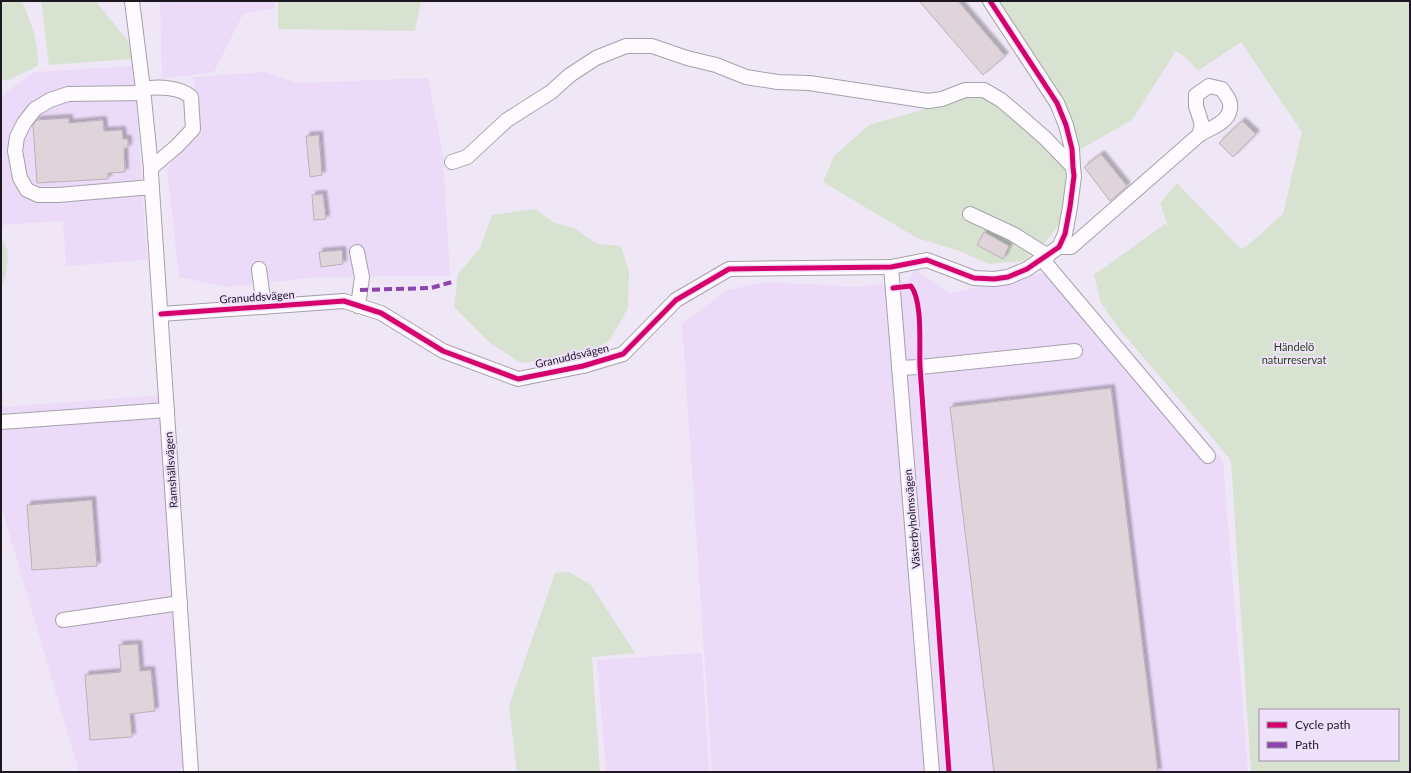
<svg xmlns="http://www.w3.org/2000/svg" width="1411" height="773" font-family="Lato,sans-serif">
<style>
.built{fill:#ebdbf8}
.green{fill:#d7e2d1;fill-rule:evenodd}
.building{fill:#dfd4da;stroke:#bbb0b7;filter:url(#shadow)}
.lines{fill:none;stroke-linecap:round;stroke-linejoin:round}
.minor-casing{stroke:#a6a0ac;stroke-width:16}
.minor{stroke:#fdfbfe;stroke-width:14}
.quiet{stroke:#8e44ad;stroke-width:4;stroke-dasharray:8 4;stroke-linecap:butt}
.cycleway-casing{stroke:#efe1fc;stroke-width:8}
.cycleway{stroke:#d6006c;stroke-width:5}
.labels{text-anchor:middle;stroke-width:4;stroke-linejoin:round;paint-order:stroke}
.street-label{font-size:11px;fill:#1d1722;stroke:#efe1fc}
.park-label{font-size:11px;fill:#2a4415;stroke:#efe1fc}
</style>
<defs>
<filter id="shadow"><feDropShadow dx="3.5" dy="-3.5" stdDeviation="1" flood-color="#0004"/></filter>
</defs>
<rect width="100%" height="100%" fill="#efe7f6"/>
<g class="built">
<polygon points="160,1 275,1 275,8 243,14 214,72 162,79"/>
<polygon points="134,66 147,260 66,266 63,221 1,225 1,96 35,72"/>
<polygon points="264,72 298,83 428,78 443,155 450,276 319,277 226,287 179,277 167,168 199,131 193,77"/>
<polygon points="915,269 950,293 1061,269 1223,461 1248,772 712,772 682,323 728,290 765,282 856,287 907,282"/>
<polygon points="1,367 3,407 162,395 184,767 176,772 79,772 3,512 1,512"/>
<polygon points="702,653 709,772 606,772 597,660"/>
</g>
<g class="green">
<path d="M1 1H22C32 25 38 40 38 66L6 81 1 79Z"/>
<polygon points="41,1 97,1 97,3 128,41 132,59 49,65"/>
<polygon points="278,1 421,1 415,31 278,29"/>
<path d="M998 1H1410V772H1251L1231 460 1120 330 1101 303 1094 275 1165 224 1168 227 1160 203 1177 183 1241 249 1247 246 1283 214 1302 132 1241 42 1198 71 1186 58 1176 51 1132 120 1077 151 1074 129 1064 99 1042 65ZM1260 710H1398V760H1260Z"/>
<polygon points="982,94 995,103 1065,166 1066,177 1065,208 1056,229 1042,246 1024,261 988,264 960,251 917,238 823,182 834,156 869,125 919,111 957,95"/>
<polygon points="535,209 555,223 574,228 597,244 621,246 629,272 628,308 609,341 582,356 521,363 490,343 454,307 458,274 480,248 492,215"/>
<path d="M1 239C13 248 6 277 1 289Z"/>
<polygon points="569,572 591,585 635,653 592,657 600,772 517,772 509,706 555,573"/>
</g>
<g class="building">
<polygon points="919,1 958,1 1005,56 983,75"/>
<polygon points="69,118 69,123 103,120 104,131 122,130 123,139 128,139 128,148 124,148 125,172 108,173 108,179 37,183 33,125 37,120"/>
<polygon points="1242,121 1256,134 1233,157 1219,143"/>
<polygon points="319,135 322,175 310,177 306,136"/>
<polygon points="1101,154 1127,186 1110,201 1084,167"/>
<polygon points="323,194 326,219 314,220 312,195"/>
<polygon points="984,232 1009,246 1003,259 977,245"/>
<polygon points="342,250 343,264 321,267 319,252"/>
<polygon points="1111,388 1158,772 994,772 950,407"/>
<polygon points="92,500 97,566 32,570 27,505"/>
<polygon points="138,644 140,671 151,670 155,711 130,714 132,737 90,740 85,675 121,672 119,645"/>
</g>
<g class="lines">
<defs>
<g id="minor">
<polyline points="132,1 143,89"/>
<polyline points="143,93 68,94 50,100 35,109 24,123 17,137 15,151 20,178 27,190 38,195 58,195 152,187"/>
<polyline points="452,162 467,157 507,120 551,92 570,75 596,58 626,46 652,46 687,58 716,65 746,77 778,82 809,83 928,101 942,99 965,90 984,90 1001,100 1021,117 1045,138 1073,167"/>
<path d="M151 168 177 146 193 129 191 97C180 87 157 86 143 89L151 168V174L191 772"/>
<polyline points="970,214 1013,234 1048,256"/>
<path d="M1059 247H1071L1199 135C1211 127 1233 122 1230 103 1229 98 1224 93 1222 89L1209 86 1196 95V106L1202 125 1199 135"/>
<polyline points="357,252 362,277 358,306"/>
<polyline points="1042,259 1208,456"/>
<polyline points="891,267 932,772"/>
<polyline points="259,269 264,307"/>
<polyline points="161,314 344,301 381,313 443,351 518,379 583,366 623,354 676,300 729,269 891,267 927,260 974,278 994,279 1008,277 1027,269 1059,247 1065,234 1070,207 1074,176 1073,167 1072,149 1066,125 1057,103 990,1"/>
<polyline points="899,368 920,367 1075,351"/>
<polyline points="1,422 167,410"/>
<polyline points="63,620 180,603"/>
</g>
</defs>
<use href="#minor" class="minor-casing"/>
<use href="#minor" class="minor"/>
<polyline class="quiet" points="360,290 431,288 452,282"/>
<defs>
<g id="cycleway">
<path d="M893 288 911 286C923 302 919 346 920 367L949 772"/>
<polyline points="161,314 344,301 381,313 443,351 518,379 583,366 623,354 676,300 729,269 891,267 927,260 974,278 994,279 1008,277 1027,269 1059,247 1065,234 1070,207 1074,176 1073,167 1072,149 1066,125 1057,103 990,1"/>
</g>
</defs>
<use href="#cycleway" class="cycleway-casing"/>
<use href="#cycleway" class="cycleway"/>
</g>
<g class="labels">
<g class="street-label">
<text transform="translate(257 297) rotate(-4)" y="4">Granuddsvägen</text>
<text transform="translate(572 356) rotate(-13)" y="4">Granuddsvägen</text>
<text transform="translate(171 470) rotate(-94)" y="4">Ramshällsvägen</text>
<text transform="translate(912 519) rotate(-95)" y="4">Västerbyholmsvägen</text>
</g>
<g class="park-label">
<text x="1294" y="351">Händelö<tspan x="1294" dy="13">naturreservat</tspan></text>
</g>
</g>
<rect width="1411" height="773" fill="none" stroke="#1d1722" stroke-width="4"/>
<rect x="1259" y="709" width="140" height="52" fill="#efe1fc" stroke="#9b90a5"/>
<rect x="1267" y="722" width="20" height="6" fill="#d6006c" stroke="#9b90a5"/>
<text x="1295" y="729" font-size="12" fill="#1d1722">Cycle path</text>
<rect x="1267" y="742" width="20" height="6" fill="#8e44ad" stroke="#9b90a5"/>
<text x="1295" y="749" font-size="12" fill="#1d1722">Path</text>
</svg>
